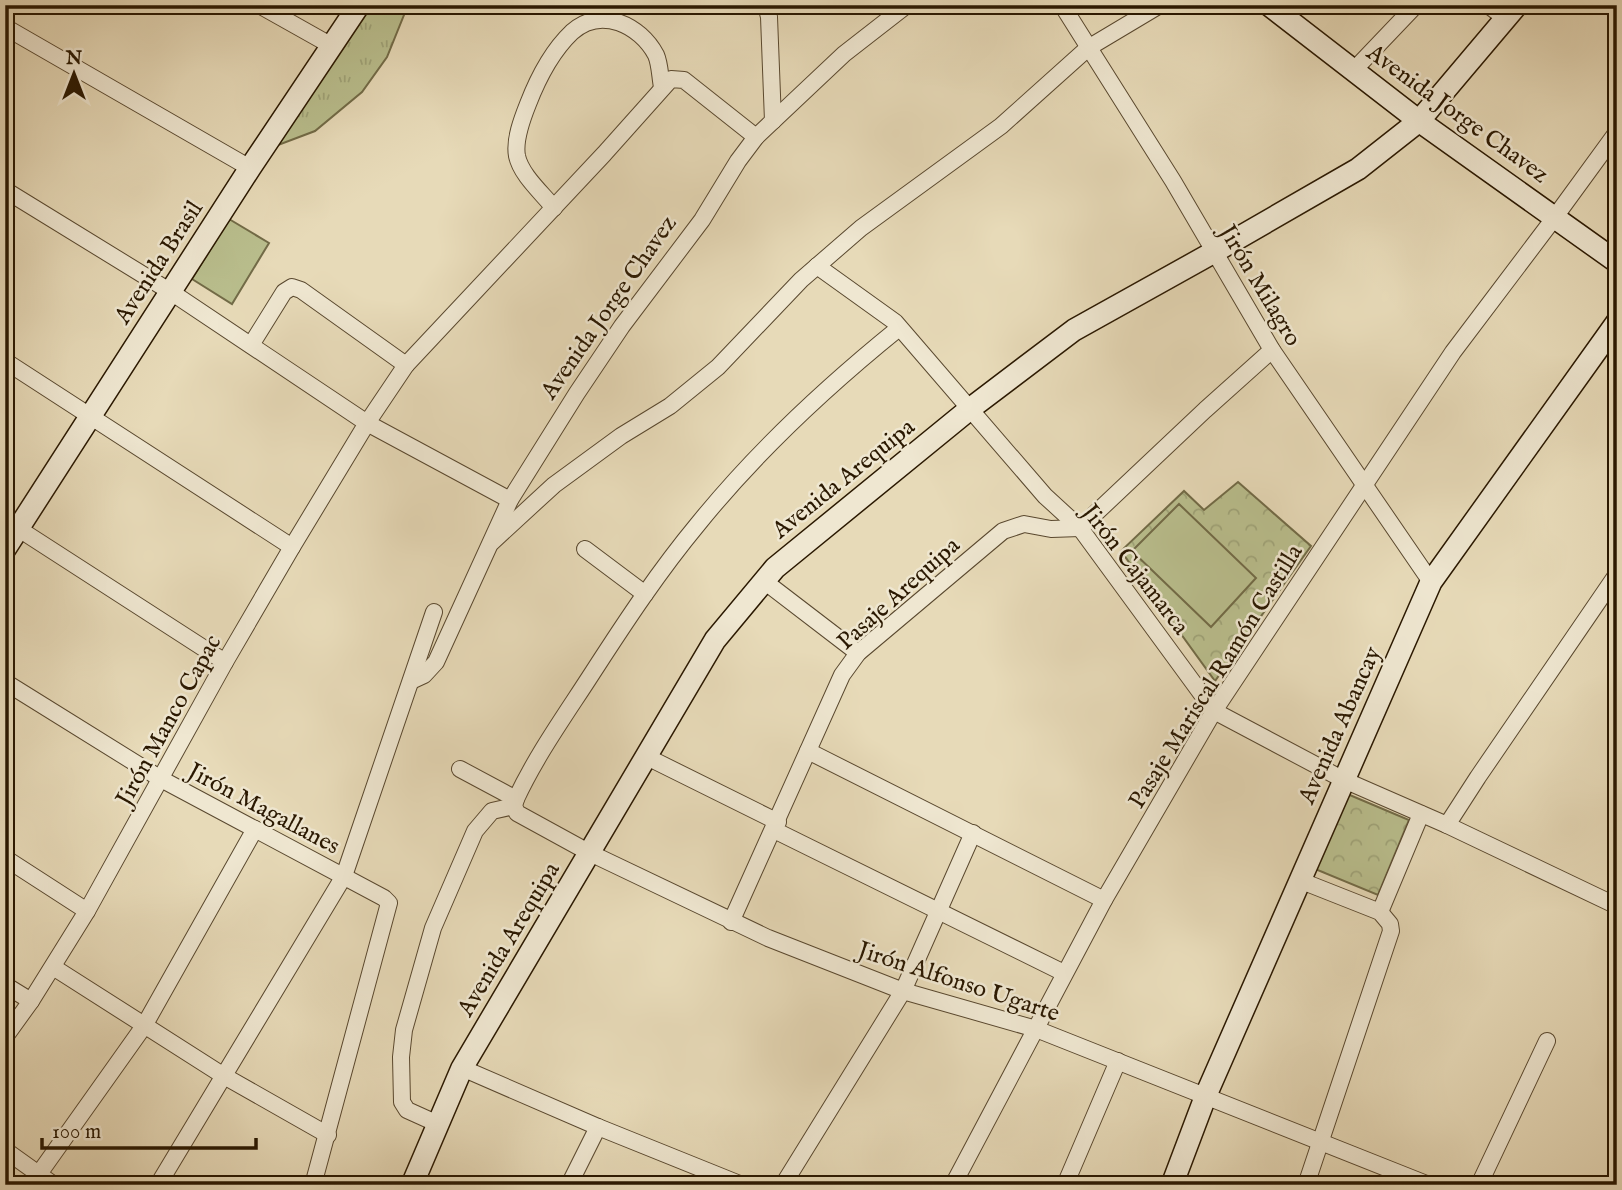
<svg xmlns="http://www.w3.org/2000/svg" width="1622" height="1190" font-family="'IM FELL English',serif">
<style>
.grass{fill:url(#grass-tufts);stroke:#726b47;stroke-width:2}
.park{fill:url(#park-crowns);stroke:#726b47;stroke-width:2}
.pitch{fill:#b9be8d;stroke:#726b47;stroke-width:2}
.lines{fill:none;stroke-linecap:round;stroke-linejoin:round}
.street-casing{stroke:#59482f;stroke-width:18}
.secondary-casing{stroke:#2a1801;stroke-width:24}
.street{stroke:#efe7d1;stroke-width:16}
.secondary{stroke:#efe7d1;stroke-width:21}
.labels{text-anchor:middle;stroke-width:5;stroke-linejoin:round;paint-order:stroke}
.street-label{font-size:24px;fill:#2a1801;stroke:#efe7d1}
</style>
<defs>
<pattern id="grass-tufts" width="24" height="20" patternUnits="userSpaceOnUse" patternTransform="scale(1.75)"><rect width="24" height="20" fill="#b9be8d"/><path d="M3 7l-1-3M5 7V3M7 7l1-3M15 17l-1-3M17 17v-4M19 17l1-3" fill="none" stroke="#9fa378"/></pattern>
<pattern id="park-crowns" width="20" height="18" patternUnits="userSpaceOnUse" patternTransform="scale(1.75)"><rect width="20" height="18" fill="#b9be8d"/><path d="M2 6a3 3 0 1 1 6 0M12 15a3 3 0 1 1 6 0" fill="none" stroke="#9fa378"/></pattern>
</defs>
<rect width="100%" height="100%" fill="#e7dab8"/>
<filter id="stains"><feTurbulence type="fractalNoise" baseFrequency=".00286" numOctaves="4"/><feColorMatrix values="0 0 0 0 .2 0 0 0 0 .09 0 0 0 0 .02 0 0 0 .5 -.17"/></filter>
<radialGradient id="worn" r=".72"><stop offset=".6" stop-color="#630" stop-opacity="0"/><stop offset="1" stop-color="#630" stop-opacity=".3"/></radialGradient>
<polygon class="grass" points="364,5 408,5 387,57 362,92 315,131 265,150"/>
<g class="park">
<polygon points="1238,482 1311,546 1215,681 1121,551 1184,491 1204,510"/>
<polygon points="1345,793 1409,820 1378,895 1315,869"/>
</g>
<g class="pitch">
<polygon points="229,219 269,243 232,304 192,279"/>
<polygon points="1179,504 1256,578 1211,627 1132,551"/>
</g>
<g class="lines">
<defs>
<g id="street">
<polyline points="259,5 332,46"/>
<polyline points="766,5 769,17 773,121"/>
<polyline points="1062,5 1173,181 1272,350 1431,582"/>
<polyline points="1488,5 1505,18"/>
<polyline points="5,27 250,168"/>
<polyline points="1354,70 1416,5"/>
<polyline points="5,190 171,292 367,423 510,500"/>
<path d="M554 208C542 193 521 175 517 156 514 140 522 119 528 104 538 78 551 52 572 32 601 6 640 25 656 55 660 64 660 77 662 87"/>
<polyline points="817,266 895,322 1045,496 1080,528 1214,711 1344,780 1447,825 1617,906"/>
<path d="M899 328C826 387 757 451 698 524 659 571 626 621 593 672 566 714 537 754 516 799L514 806 517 813 590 853 768 938 903 991 1036 1029 1429 1185"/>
<polyline points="251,345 284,292 292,287 301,290 406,365"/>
<polyline points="5,361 292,547"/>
<polyline points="5,520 225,662"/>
<polyline points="492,542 554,485 621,436 670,406 718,367 801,280 861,228 1001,126 1088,48 1160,5"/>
<polyline points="585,549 645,594"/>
<polyline points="764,581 858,653"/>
<polyline points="411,681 424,675 436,662 510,500 577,393 622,326 702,220 738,161 756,137 844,54 907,5"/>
<polyline points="5,682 161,779 384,898 389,903 313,1185"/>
<polyline points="808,751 1104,900"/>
<polyline points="645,756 778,822"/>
<polyline points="460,769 516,799"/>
<polyline points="1447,825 1478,777 1617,574"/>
<polyline points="774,830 1064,973"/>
<polyline points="5,858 87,911"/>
<polyline points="1299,880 1380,912 1390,924 1391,931 1306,1185"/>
<polyline points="1380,912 1421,814"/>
<polyline points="731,922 842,675 858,653 1003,531 1024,524 1051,529 1080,528 1205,410 1272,350"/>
<polyline points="53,967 224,1076 328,1135"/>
<polyline points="5,985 31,1001"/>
<polyline points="5,1037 31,1001 87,911 225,662 292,547 367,423 406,365 604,154 671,79 684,80 756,137"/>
<polyline points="462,1068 598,1127 742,1185"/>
<polyline points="438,1124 407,1110 402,1102 401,1057 404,1030 433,928 475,831 492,811 514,806"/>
<polyline points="5,1150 54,1185"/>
<polyline points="31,1185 144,1026 255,829"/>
<polyline points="158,1185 344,876 434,612"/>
<polyline points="569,1185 598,1127"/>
<polyline points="783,1185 903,991 973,833"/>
<polyline points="953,1185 1104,900 1214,711 1453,352 1555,217 1617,132"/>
<polyline points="1065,1185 1118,1061"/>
<polyline points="1479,1185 1547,1041"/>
</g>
<g id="secondary">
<polyline points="1269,5 1419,121 1617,262"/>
<polyline points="5,549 250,168 359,5"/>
<polyline points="412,1185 462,1068 715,640 775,568 971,408 1074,330 1214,252 1358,169 1419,121 1517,5"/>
<polyline points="1172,1185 1206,1095 1431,582 1617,322"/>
</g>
</defs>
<use href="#street" class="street-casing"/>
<use href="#secondary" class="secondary-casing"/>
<use href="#street" class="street"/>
<use href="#secondary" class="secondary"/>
</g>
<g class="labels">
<g class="street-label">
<text transform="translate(1458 113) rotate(36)" y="8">Avenida Jorge Chavez</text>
<text transform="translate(158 262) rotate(-57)" y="8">Avenida Brasil</text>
<text transform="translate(1261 285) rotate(59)" y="8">Jirón Milagro</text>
<text transform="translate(608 307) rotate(-55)" y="8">Avenida Jorge Chavez</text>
<text transform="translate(843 478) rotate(-39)" y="8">Avenida Arequipa</text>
<text transform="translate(1136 569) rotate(52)" y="8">Jirón Cajamarca</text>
<text transform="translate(898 593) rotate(-42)" y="8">Pasaje Arequipa</text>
<text transform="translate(1215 676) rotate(-58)" y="8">Pasaje Mariscal Ramón Castilla</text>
<text transform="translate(168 720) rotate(-61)" y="8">Jirón Manco Capac</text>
<text transform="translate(1339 725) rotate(-66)" y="8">Avenida Abancay</text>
<text transform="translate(264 808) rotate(28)" y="8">Jirón Magallanes</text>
<text transform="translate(508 939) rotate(-59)" y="8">Avenida Arequipa</text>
<text transform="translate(959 981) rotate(18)" y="8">Jirón Alfonso Ugarte</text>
</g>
</g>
<rect width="1622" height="1190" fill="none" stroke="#e7dab8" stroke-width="28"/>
<rect x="7" y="7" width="1608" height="1176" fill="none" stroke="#2a1801" stroke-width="3.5"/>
<rect x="14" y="14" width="1594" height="1162" fill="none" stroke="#2a1801" stroke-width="2"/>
<g transform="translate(74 74)" stroke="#efe7d1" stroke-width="5" paint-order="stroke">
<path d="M0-5L12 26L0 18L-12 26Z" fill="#2a1801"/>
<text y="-10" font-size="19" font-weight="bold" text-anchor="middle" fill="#2a1801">N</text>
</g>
<path d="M42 1138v10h214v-10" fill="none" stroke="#2a1801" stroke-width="3.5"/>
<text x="52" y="1138" font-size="21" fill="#2a1801" stroke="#efe7d1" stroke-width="5" paint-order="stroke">100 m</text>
<rect width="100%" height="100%" filter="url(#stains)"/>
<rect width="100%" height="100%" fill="url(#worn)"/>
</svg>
